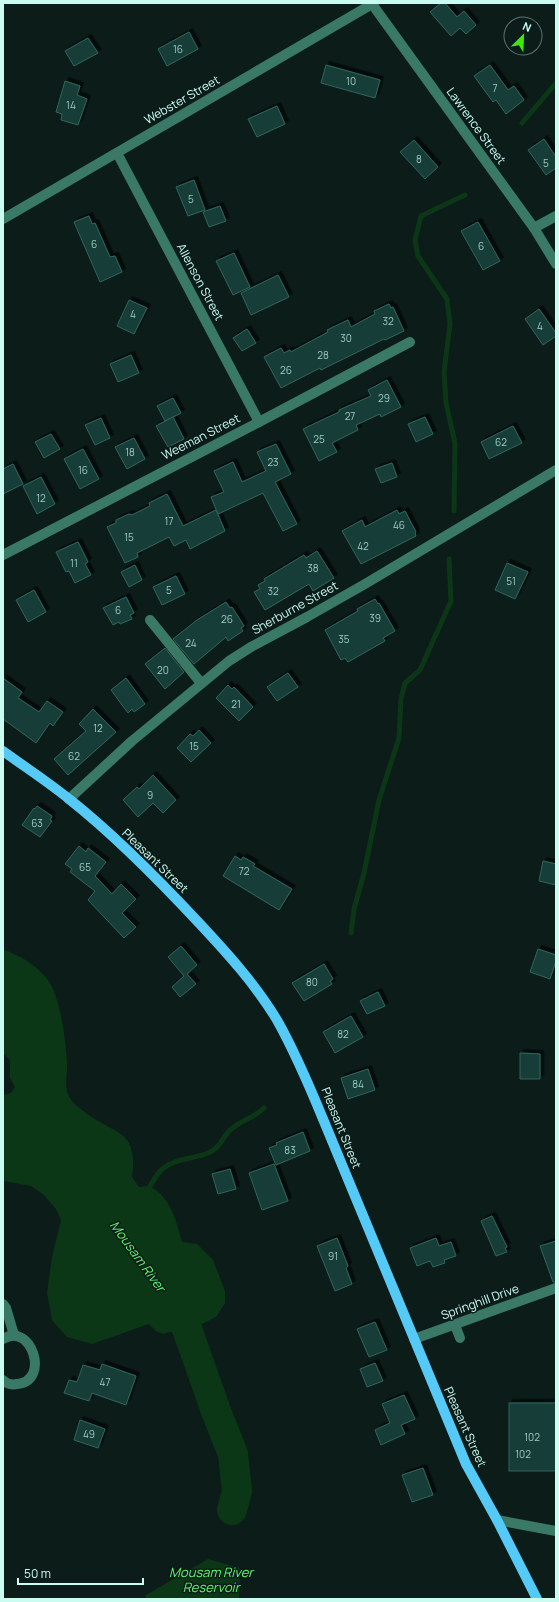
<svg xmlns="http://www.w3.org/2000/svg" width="559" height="1602" font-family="Manrope,sans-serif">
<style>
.water{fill:#0b3717}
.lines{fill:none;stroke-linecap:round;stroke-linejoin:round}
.stream{stroke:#0b3717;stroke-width:5}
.river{stroke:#0b3717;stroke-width:30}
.building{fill:#193c37;stroke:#2c675e;filter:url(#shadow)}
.minor{stroke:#397965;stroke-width:10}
.major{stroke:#56caf7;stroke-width:10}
.labels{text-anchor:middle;stroke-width:3;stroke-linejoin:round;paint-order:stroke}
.number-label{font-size:10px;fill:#9eccc2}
.street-label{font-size:12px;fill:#cafcf1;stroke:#0c1c19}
.water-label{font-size:13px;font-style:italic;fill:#5df76f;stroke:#0c1c19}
</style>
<defs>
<filter id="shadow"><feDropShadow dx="3.5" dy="-3.5" stdDeviation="0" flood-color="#0009"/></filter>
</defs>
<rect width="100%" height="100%" fill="#0c1c19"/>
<g class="water">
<path d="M3 949C11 953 20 956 27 961 36 967 48 977 52 987 62 1010 65 1037 67 1061 68 1072 64 1083 68 1094 71 1101 76 1106 82 1110 112 1135 139 1127 132 1177L139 1187C143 1187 148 1185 151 1187 170 1196 177 1223 182 1242L197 1244 213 1260 225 1291V1303L216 1317 204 1323 163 1334 156 1331 149 1324 92 1344 67 1337 52 1320 47 1293 52 1257 61 1220 56 1209 43 1194 31 1186 3 1181V1095L11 1093 15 1087 10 1078V1060L3 1053Z"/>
<polygon points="208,1559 240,1568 239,1599 145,1599 146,1595"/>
</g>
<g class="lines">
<g class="stream">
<polyline points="522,123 556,83"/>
<polyline points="454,511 455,443 446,403 444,372 450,324 447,299 418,256 415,240 421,216 465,195"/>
<polyline points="351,933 354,909 364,873 379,800 399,738 401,699 405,683 420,670 451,601 449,559"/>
<path d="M150 1186C154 1180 158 1171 165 1167 177 1158 194 1159 208 1153 219 1149 222 1139 229 1131 239 1121 254 1118 264 1108"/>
</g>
<polyline class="river" points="165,1293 179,1313 187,1329 216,1411 233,1454 237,1491 232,1510"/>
</g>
<g class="building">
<polygon points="441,3 445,3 457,17 464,11 476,25 466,34 460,28 451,36 430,12"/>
<polygon points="189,32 198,49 167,66 158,49"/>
<polygon points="88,38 98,53 74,66 65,51"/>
<polygon points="326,65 380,80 375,98 321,83"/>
<polygon points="490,65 508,90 514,86 524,100 506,114 496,100 493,102 474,76"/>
<polygon points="65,81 80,86 77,95 87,99 78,125 61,120 62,114 56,112"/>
<polygon points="277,106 285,124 257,137 248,119"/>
<polygon points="544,139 556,157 556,168 546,175 528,150"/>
<polygon points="414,140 438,167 425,179 400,152"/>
<polygon points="194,180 205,210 188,216 176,187"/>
<polygon points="220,206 226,221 209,227 203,212"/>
<polygon points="89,216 92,224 95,223 110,257 115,256 122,272 100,282 74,222"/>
<polygon points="478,222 500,261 483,270 461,231"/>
<polygon points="234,253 250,287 233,295 216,261"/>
<polygon points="278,275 289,297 251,315 241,293"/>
<polygon points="129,300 147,308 134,334 117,326"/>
<polygon points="389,304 391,308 393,307 404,331 385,340 384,339 321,370 320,368 281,388 264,357 281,348 284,353 290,350 291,352 328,332 327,330 348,320 351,327 375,314 374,311"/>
<polygon points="539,309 556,333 556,336 543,345 525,319"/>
<polygon points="247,329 256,343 242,351 233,338"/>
<polygon points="131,355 139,373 118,382 110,364"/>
<polygon points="387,380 401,407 381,417 380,414 356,425 358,430 332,443 337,452 319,461 303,429 339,412 339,410 371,396 368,390"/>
<polygon points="173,398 181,413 165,421 157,406"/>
<polygon points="173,417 184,439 168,447 156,426"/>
<polygon points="425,417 433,434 416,442 408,424"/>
<polygon points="101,418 110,438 95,445 85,425"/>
<polygon points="513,426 522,443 489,459 481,442"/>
<polygon points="51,434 60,449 44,458 35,442"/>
<polygon points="134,438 145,459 127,469 115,447"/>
<polygon points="276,444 291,474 275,482 297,524 283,531 263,493 218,514 211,497 224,492 214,471 233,462 242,482 266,471 257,452"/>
<polygon points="83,449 99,479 80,489 64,459"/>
<polygon points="392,463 397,477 381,483 375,469"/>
<polygon points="13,464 23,484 3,494 3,469"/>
<polygon points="41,477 55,504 37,514 23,486"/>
<polygon points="167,494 183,526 216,510 225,531 190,549 186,540 174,546 169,537 137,553 138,557 125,563 107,527 116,523 116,520 129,514 132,515 150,506 149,503"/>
<polygon points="397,510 399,514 405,511 416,532 415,533 416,536 361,564 342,531 362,520 365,527"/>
<polygon points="78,542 88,562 85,564 91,575 75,583 69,571 66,572 56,552"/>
<polygon points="317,551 334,578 313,591 309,584 265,610 254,592 260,589 258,585 265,581 264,579 304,555 306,558"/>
<polygon points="507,563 528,572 515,599 495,590"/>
<polygon points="135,565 142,580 129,587 121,572"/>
<polygon points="176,576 185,594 162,605 153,587"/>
<polygon points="34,590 46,612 28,622 16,600"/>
<polygon points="126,597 134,613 130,615 132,619 120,624 119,622 113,625 103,608"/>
<polygon points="375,599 378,604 379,603 395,631 383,638 385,641 348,662 345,658 341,660 325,630 358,611 357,609"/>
<polygon points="226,602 230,608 232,607 244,626 241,628 243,631 228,641 226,637 194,664 173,639 197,620"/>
<polygon points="165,648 184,672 165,689 145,664"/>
<polygon points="288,673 298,687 277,701 267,687"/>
<polygon points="3,678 22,692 18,698 39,712 47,701 63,712 53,726 50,723 36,743 3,719"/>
<polygon points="126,678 145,704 134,712 132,709 128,713 111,690"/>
<polygon points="228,685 232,689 234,687 253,707 239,721 216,698"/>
<polygon points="93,709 116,732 68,775 54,759 86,731 79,724"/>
<polygon points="199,730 211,743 191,762 177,748 190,734 193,736"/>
<polygon points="153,775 176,800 163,813 153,803 138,817 123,800 137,787 139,789"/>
<polygon points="37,806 52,816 50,820 52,821 40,837 22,825 34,808 35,809"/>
<polygon points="79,846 86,852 88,848 106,862 95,876 112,894 121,884 136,899 122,913 136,927 124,938 88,900 95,891 70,872 72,869 65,864"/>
<polygon points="235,856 241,860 243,857 255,864 253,866 292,889 279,910 223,876"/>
<polygon points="543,861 556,864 556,885 539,881"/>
<polygon points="181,946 197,965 187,974 196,984 180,997 172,987 184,976 168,957"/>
<polygon points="538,949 556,955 556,961 550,979 530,972"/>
<polygon points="324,964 333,979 330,981 332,984 304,1001 292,983"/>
<polygon points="378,992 385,1006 367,1014 360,1001"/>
<polygon points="351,1016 363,1037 335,1053 323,1032"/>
<polygon points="520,1053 540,1054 540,1079 520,1079"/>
<polygon points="368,1069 375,1090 348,1099 341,1078"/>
<polygon points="303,1132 310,1151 276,1165 269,1148 277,1145 276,1143"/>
<polygon points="274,1164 288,1201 262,1210 249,1173"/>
<polygon points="230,1169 236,1189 218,1194 212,1174"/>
<polygon points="492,1216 507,1247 505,1248 507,1252 496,1256 481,1221"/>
<polygon points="337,1238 348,1266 346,1268 352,1284 335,1291 317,1246"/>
<polygon points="436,1238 439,1246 451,1242 456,1256 444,1260 445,1263 433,1267 430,1261 417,1266 410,1248"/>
<polygon points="556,1241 556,1282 553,1282 540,1246"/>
<polygon points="375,1322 387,1350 369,1357 357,1329"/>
<polygon points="375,1363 383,1381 367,1387 360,1369"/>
<polygon points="102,1364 136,1376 126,1405 92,1393 89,1401 64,1393 69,1380 77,1382 83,1365 100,1370"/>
<polygon points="404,1395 415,1419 401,1425 405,1434 381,1445 375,1430 390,1423 382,1404"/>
<rect x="509" y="1403" width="47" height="68"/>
<polygon points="80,1420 105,1429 98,1448 74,1440"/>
<polygon points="423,1468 433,1495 412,1502 402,1475"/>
</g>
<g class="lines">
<g class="minor">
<polyline points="372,4 534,228 556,264"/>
<polyline points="117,153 259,422"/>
<polyline points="3,219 374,3"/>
<polyline points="534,228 556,216"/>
<polyline points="3,555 259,422 410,342"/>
<polyline points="150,620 201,683"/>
<polyline points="69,799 132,741 229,661 251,647 307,617 365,584 556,470"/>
<polyline points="3,1304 6,1308 14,1335"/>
<polyline points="455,1325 460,1338"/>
<path d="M3 1339C31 1321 51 1381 17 1384 12 1385 6 1384 3 1380"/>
<polyline points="414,1339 556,1288"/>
<polyline points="497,1520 556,1531"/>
</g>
<path class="major" d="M3 751C25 767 48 782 69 799 116 836 159 880 200 924 228 954 256 985 277 1020 295 1052 309 1085 323 1119L466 1464 497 1520 537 1599"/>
</g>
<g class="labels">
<g class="number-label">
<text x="178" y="53">16</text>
<text x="351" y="85">10</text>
<text x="495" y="92">7</text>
<text x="71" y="109">14</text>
<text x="419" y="163">8</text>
<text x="546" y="167">5</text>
<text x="191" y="203">5</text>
<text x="94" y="248">6</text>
<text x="481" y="250">6</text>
<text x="133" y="318">4</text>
<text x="388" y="325">32</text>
<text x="540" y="330">4</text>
<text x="346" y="342">30</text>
<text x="323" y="359">28</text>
<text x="286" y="374">26</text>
<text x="384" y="402">29</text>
<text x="350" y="420">27</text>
<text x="319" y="443">25</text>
<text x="501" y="446">62</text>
<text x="130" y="456">18</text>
<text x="273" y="466">23</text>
<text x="83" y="474">16</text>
<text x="41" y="502">12</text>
<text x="169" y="525">17</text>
<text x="399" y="529">46</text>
<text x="129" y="541">15</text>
<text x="363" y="550">42</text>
<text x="74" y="567">11</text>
<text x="313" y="572">38</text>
<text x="511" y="585">51</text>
<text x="169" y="594">5</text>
<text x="273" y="595">32</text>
<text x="118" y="614">6</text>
<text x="375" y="622">39</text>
<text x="227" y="623">26</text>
<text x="344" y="643">35</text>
<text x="191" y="647">24</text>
<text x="163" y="674">20</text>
<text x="236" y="708">21</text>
<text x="98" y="732">12</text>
<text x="194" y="750">15</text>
<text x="74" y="760">62</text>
<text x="150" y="799">9</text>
<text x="37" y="827">63</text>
<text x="85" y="871">65</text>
<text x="244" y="875">72</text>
<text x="312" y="986">80</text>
<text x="343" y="1038">82</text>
<text x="358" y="1088">84</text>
<text x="290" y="1154">83</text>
<text x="333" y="1260">91</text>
<text x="105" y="1386">47</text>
<text x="89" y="1438">49</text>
<text x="532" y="1441">102</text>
<text x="523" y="1458">102</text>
</g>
<g class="street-label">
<text transform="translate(182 100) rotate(-30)" y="4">Webster Street</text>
<text transform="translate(476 126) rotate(54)" y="4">Lawrence Street</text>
<text transform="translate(200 282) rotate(62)" y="4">Allenson Street</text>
<text transform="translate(201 437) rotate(-27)" y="4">Weeman Street</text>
<text transform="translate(295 608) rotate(-29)" y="4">Sherburne Street</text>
<text transform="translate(155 861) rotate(44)" y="4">Pleasant Street</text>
<text transform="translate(341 1128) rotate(68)" y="4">Pleasant Street</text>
<text transform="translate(480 1302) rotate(-20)" y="4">Springhill Drive</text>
<text transform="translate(465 1427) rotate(66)" y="4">Pleasant Street</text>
</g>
<g class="water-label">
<text transform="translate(138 1256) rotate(54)" y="5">Mousam River</text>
<text x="211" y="1577">Mousam River<tspan x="211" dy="15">Reservoir</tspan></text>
</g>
</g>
<rect width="559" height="1602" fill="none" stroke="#cafcf1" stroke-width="8"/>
<g transform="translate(523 36) rotate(24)"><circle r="19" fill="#0c1c19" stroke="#58766f"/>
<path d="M0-3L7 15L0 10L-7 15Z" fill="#41e70b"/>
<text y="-6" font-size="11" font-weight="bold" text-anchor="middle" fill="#cafcf1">N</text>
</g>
<path d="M18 1578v6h125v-6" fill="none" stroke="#cafcf1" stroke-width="2"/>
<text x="24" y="1578" font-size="12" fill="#cafcf1" stroke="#0c1c19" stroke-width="3" paint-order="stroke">50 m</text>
</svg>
